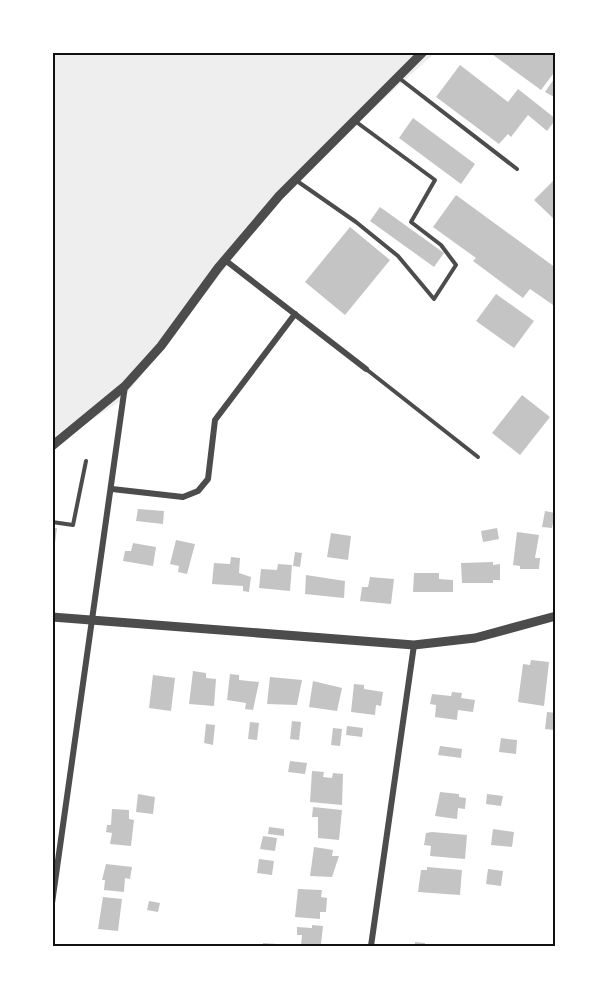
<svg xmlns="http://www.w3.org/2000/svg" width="608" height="999" font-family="Spectral,serif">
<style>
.green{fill:#eee}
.building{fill:#c4c4c4}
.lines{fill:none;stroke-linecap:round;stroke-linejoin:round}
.service{stroke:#4c4c4c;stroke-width:4}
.minor{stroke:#4c4c4c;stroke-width:6}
.tertiary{stroke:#4c4c4c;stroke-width:9}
.neatline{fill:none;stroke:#111;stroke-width:2}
</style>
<rect width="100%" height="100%" fill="#fff"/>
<polygon class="green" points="53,53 435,53 295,179 122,400 53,445"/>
<g class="building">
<polygon points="489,52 556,52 556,70 541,90"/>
<polygon points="460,65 508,102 518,89 556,119 547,131 528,115 511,137 508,134 499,144 436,97"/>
<polygon points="556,76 556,98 545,92"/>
<polygon points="413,118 475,164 461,184 399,138"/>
<polygon points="556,178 556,221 534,200"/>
<polygon points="456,195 556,268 556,307 530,289 523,298 473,261 476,258 433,227"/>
<polygon points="380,207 444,253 434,267 370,221"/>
<polygon points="350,227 390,260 345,315 305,282"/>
<polygon points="496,294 534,321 514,348 476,321"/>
<polygon points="522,395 550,417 520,455 492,433"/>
<polygon points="138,509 164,511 163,524 136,521"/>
<polygon points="545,511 555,513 552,528 542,527"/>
<polygon points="52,528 57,528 54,551 52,551"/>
<polygon points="497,528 499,539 483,542 481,531"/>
<polygon points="517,532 539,535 535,558 540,558 539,569 520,569 520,566 513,565"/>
<polygon points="331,533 351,536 348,560 327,557"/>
<polygon points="176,540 195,544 187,574 178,572 179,566 170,564"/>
<polygon points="133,543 156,547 153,566 123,561 125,551 131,551"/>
<polygon points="295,552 302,553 300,567 293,566"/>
<polygon points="231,557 240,558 239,573 251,577 249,592 243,591 243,586 212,584 214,563 230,564"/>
<polygon points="493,562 493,565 500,564 500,580 493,580 493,583 462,583 461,563"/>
<polygon points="278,564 292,565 290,591 259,588 261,569 277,570"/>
<polygon points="414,573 439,573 439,579 453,580 453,592 413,592"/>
<polygon points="306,575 345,581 344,598 305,594"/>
<polygon points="370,577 394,579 391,604 360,601 362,587 368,587"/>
<polygon points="531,660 549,662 544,706 518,702 523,664 530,665"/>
<polygon points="193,671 206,673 206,678 216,679 214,706 189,704"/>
<polygon points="230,674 239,675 239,680 259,682 253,710 245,709 246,703 227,700"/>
<polygon points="153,675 175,678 171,711 149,708"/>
<polygon points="270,677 302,680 297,705 267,704"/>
<polygon points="313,681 342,688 337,711 309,707"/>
<polygon points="354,684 364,685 364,689 383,692 381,706 376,705 375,715 351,712"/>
<polygon points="452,692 462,693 461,698 475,700 473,712 458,710 457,720 435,717 436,705 430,704 432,694 451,696"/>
<polygon points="547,712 556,713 555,730 545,729"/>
<polygon points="292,721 301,722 299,740 290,739"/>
<polygon points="250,722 259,723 257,740 248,739"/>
<polygon points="206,724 215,725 213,745 204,743"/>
<polygon points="347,726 363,728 362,737 346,735"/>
<polygon points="333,728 342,729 340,746 331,745"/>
<polygon points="501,738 517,740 516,754 499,752"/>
<polygon points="440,746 462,749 461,758 438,755"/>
<polygon points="290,761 307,763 305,774 288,772"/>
<polygon points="312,771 324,772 323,777 332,778 333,773 343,774 342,805 310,802"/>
<polygon points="440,792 459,794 459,797 466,798 465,809 458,808 457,819 435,816"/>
<polygon points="138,794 155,797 153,814 136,812"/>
<polygon points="487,794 503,796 501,806 486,804"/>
<polygon points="313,807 342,810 339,840 318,838 318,817 312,817"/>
<polygon points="112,809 129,810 129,819 134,820 131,846 110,844 112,833 106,832 107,825 111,825"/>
<polygon points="269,827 284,829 284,836 268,834"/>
<polygon points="493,829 514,832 512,847 491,845"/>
<polygon points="432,832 467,835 465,859 430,856 431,846 424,845 426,833"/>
<polygon points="263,836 277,838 275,851 260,849"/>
<polygon points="314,847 333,850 332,856 339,856 332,877 310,876"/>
<polygon points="259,859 274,861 272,875 257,873"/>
<polygon points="106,864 132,867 130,879 125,878 124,892 104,890 105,880 102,880"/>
<polygon points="427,867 462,870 460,895 418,892 421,870 427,870"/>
<polygon points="488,869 503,871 501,886 486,884"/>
<polygon points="298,889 322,890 321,897 327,898 326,912 320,912 320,919 295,917"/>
<polygon points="103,897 122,899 118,931 98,929"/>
<polygon points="149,901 160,903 158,912 147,910"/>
<polygon points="312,925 323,926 321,944 327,946 301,946 302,935 297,935 297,927 312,928"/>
<polygon points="415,942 425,943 425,946 415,946"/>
<polygon points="263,943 277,944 276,946 263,946"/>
</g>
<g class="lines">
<g class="service">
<polyline points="399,78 517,169"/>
<polyline points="297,181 356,222 398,256 434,299 456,265 441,245 411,222 435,180 355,121"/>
<polyline points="366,369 478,457"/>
<polyline points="52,522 73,525 86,461"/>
</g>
<g class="minor">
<polyline points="225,260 366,369"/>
<polyline points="112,489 183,497 198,491 208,479 215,420 295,314"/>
<polyline points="52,903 125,386"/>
<polyline points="371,946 414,645"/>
</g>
<g class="tertiary">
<polyline points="52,446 125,386 161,346 218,268 279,196 423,52"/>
<polyline points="52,617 414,645 475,638 556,616"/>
</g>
</g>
<rect width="608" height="999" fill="none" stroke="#ffffff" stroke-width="108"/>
<rect x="54" y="54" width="500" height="891" class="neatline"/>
</svg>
